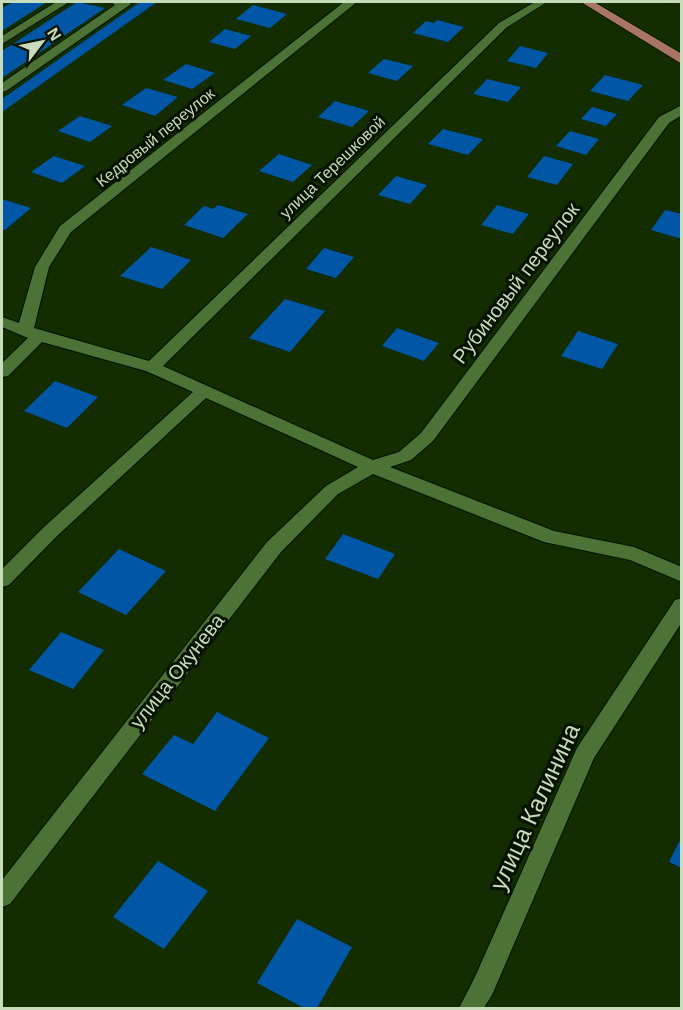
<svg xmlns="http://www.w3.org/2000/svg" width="683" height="1010" font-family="Helvetica,sans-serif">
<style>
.building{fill:#0156a6}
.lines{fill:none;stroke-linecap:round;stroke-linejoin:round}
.minor-casing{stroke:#031300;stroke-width:2}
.major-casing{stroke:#031300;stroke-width:2}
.minor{fill:#4d7236;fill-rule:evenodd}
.major{fill:#a97564;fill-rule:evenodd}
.labels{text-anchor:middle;stroke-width:6;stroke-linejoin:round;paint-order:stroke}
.far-street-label{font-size:16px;fill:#c7dcbb;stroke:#051200}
.street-label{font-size:20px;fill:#c7dcbb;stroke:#051200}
.near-street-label{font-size:24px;fill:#c7dcbb;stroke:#051200}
</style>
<rect width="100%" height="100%" fill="#132c00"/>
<g class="building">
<polygon points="13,2 47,2 2,31 2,8"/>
<polygon points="77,2 105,8 2,78 2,51"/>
<polygon points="140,2 157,2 2,112 2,99"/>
<polygon points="253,5 287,14 270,28 236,19"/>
<polygon points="437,20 464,27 448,42 413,33 426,21 434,23"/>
<polygon points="225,29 251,36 235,49 209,42"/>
<polygon points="520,46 548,53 536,68 507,61"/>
<polygon points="384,59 413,66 397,81 368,73"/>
<polygon points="186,64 215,73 192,89 163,80"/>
<polygon points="605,75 643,85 628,101 590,91"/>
<polygon points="487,79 521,87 508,102 473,94"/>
<polygon points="146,88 178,97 155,116 122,105"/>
<polygon points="335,101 369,111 352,127 318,117"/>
<polygon points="592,107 617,114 606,126 581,119"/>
<polygon points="80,116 112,126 90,142 58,131"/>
<polygon points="443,129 483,139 468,155 428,144"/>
<polygon points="570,131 599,139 586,155 556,146"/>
<polygon points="279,154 312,165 293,182 259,171"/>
<polygon points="54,156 85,166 62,183 31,172"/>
<polygon points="544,156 573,164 557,185 527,177"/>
<polygon points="396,176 427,185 410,204 378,195"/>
<polygon points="2,199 31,208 5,230 2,229"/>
<polygon points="218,205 248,214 223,238 184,225 204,206 213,209"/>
<polygon points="497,205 529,214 513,234 481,225"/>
<polygon points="665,210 682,214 682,239 651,230"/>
<polygon points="151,247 191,260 162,289 120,276"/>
<polygon points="324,248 354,257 336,278 306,269"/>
<polygon points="285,299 325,311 290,352 249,338"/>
<polygon points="397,328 439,343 424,361 382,346"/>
<polygon points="578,331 618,344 602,369 561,356"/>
<polygon points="55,381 98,397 67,428 24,411"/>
<polygon points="343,534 395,554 378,579 325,559"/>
<polygon points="119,549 166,571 126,615 78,592"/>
<polygon points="61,632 104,650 73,689 29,670"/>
<polygon points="217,712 269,738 215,811 142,774 174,735 193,744"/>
<polygon points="682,836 682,868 669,862"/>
<polygon points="158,861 208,891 164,949 113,917"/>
<polygon points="297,919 352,947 317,1008 304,1008 257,983"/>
</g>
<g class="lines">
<defs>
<g id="minor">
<polygon points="56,2 69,2 2,44 2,36"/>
<polygon points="111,2 129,2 131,4 6,91 2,92 2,83 115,5"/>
<polygon points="344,2 357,2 71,232 49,267 34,328 149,361 499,23 535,2 547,2 507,27 163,366 373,460 399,452 421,433 659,117 682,105 682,115 669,123 433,441 411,460 390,467 554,531 634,547 682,567 682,582 630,560 544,542 373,474 338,494 281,552 10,904 2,907 2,880 267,542 326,486 358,467 206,398 56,537 9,585 2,587 2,569 44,527 193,392 146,371 42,342 8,376 2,377 2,363 28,338 2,327 2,317 19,323 35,267 60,226"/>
<polygon points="682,598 682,622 594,758 492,995 484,1008 459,1008 474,979 577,748 675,600"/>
</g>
<polygon id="major" points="581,2 594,2 682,54 682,64"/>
</defs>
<use href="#minor" class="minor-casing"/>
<use href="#major" class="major-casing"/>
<use href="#minor" class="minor"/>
<use href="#major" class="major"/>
</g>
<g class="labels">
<g class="far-street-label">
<text transform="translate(155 137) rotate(-39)" y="6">Кедровый переулок</text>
<text transform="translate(332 167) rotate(-44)" y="6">улица Терешковой</text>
</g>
<g class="street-label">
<text transform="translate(516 283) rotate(-53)" y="7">Рубиновый переулок</text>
<text transform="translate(177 671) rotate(-52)" y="7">улица Окунева</text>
</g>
<g class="near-street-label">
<text transform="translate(535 807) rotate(-65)" y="8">улица Калинина</text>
</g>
</g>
<rect width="683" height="1010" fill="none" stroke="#c7dcbb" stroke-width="6"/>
<g transform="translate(42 42) rotate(58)" stroke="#051200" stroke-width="4.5" paint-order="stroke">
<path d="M0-4.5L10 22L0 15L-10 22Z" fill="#c7dcbb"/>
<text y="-9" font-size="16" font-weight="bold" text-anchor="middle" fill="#c7dcbb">N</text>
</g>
</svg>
